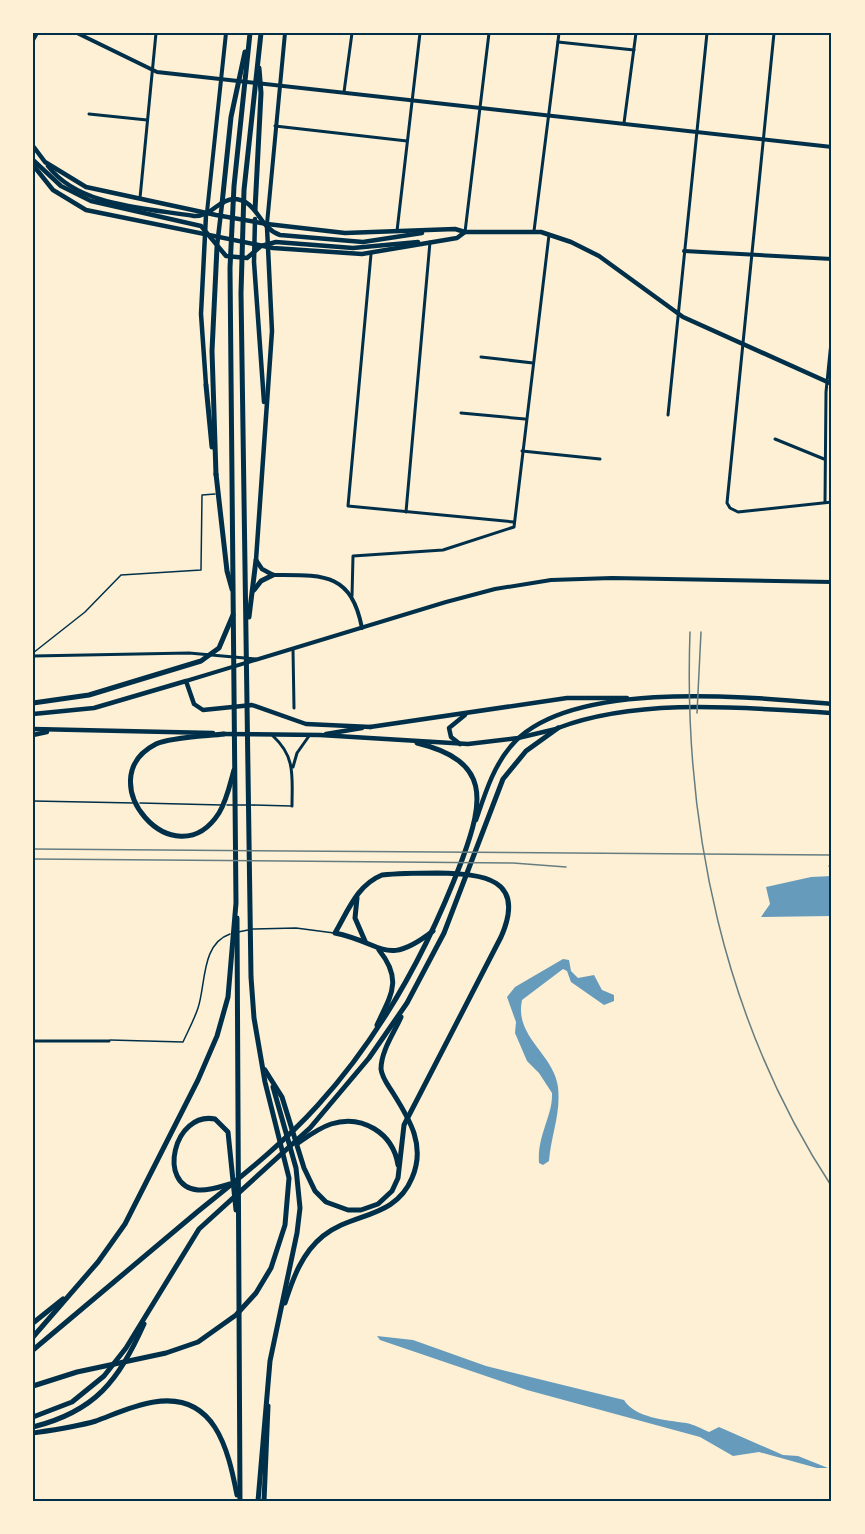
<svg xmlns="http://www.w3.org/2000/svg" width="865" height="1534" font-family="'Varela Round',sans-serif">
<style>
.water{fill:#669bbc}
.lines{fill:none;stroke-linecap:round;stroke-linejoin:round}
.service{stroke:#003049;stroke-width:1.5}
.minor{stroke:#003049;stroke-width:3}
.tertiary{stroke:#003049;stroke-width:4}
.secondary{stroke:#003049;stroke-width:4}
.primary{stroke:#003049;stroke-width:4.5}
.trunk{stroke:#003049;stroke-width:4.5}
.motorway{stroke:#003049;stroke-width:5}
.rail{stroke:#657d81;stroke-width:1.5}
.neatline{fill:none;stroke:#003049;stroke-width:2}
</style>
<rect width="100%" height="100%" fill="#fdf0d5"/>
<g class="water">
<polygon points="832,876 832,916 761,917 770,904 766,887 811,877"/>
<path d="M563 959 569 960 571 971 578 978 594 975 602 990 614 995V1001L604 1005 571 982 567 971 563 969 522 1000C514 1037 554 1054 558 1087 561 1114 551 1135 549 1161L543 1165 539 1163C537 1135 553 1116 552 1093L539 1073 527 1061 515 1033 516 1022 507 997 515 987Z"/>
<path d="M377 1336 413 1340 486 1366 624 1400C635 1418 666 1420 686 1423 693 1424 702 1429 709 1432L719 1427 783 1455 798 1456 828 1468H817L759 1452 733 1456 700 1437 527 1390 380 1340Z"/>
</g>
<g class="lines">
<g class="service">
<polyline points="33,653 85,612 121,575 201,570 202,495 215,494"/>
<polyline points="33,801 135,803"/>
<polyline points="140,803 222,805"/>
<polyline points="227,805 246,805"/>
<polyline points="251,805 291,806"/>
<polyline points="252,929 296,928 334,933"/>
<polyline points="238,932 248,930"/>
<path d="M110 1040 183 1042C188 1031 194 1020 198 1008 206 984 201 944 230 934"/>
</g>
<g class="minor">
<polyline points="774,33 727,503 730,508 738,512 832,502"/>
<polyline points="558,42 634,50"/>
<polyline points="344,92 352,33"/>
<polyline points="89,114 147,120"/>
<polyline points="624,123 636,33"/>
<polyline points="275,126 407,141"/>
<polyline points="140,198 156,33"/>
<polyline points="397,231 420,33"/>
<polyline points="534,231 559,33"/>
<polyline points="465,232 489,33"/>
<polyline points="371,254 348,506 514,522"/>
<polyline points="481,357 533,363"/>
<polyline points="461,413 525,419"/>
<polyline points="668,415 707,33"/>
<polyline points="775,439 824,459"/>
<polyline points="522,451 600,459"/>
<polyline points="825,502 826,392 832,332"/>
<polyline points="406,512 430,242"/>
<polyline points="352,596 353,556 443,550 514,527 549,235"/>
<polyline points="293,649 294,708"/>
<polyline points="33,656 189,653 256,659"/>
<path d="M273 736C296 757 292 777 292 806"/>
<polyline points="293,767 297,753 309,736"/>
<polyline points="33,1041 109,1041"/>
</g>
<g class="tertiary">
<polyline points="77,33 157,72 832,147"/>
<polyline points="684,251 832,259"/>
</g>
<g class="secondary">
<polyline points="33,40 37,33"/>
<polyline points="207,212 226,33"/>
<polyline points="267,224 285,33"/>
<path d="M273 575C323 575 351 572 362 628"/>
<polyline points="186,681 446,602 495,589 551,580 612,578 832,582"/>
</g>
<g class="primary">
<polyline points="33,146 45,162 86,187 216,215 267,224 345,233 455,229 465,232 541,232 571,242 599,256 683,317 832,384"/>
<polyline points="33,160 61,186 91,201 201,226 226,256 247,258 261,246 276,242 353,248 418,242"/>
<polyline points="33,165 53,190 86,210 273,248 362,254 457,238 465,232"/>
<path d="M48 166C79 207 147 208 194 216 211 217 218 200 233 199 258 199 258 228 280 235L363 242 422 233"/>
<polyline points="255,219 254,262 264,402"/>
<polyline points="267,227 272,331 256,560 262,569 273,575"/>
<polyline points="217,246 222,204"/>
<polyline points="206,385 201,314 206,215"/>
<polyline points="33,714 94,708 186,681 194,704 203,710 252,705 306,724 371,727"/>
<polyline points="370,727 567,698 627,698"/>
<polyline points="33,729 213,733"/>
<polyline points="222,734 320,735 468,744 518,738 556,729"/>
<polyline points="326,734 362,728"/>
<polyline points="33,735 47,732"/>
<polyline points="460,744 451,737 449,728 465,715"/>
</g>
<g class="trunk">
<path d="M558 728C640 697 746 708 832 713"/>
<path d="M476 820C485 794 493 767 511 746 568 678 750 697 832 704"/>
</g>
<g class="motorway">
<polyline points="222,204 231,117 245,52"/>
<polyline points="255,210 261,93 259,68"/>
<polyline points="206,385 212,447"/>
<polyline points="216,474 227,571 232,589"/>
<polyline points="216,475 212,351 217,247"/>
<polyline points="254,590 261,581 273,575"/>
<polyline points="249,617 256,560"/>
<polyline points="33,703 89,695 201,661 219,648 233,615"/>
<path d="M224 734C208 736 170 737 156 744 87 779 175 882 219 813 227 800 230 784 234 770"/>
<polyline points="357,898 355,918 365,941"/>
<polyline points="237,918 240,1501"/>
<path d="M377 1025C391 995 403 980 379 950"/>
<path d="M265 1070 282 1097 304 1168 315 1191 326 1202 348 1210H361L378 1204 392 1191 398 1178 404 1125 501 937C527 878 483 874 438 873 419 873 401 873 382 875 357 885 348 911 335 933 384 943 385 968 433 931"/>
<path d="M298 1143C308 1136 319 1128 331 1124 362 1114 393 1133 398 1165"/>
<path d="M230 1184C220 1187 208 1191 198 1190 156 1186 174 1111 215 1119L228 1132 236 1210"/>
<path d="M285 1303C293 1278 302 1253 323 1236 353 1212 395 1219 412 1178 426 1146 410 1120 393 1093 388 1085 382 1078 381 1069 381 1051 394 1033 401 1017"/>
<polyline points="33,1323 63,1299"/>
<polyline points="33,1337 98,1262 125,1224 198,1080 217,1036 228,997 236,903 230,268 234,186 250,33"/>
<path d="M33 1350C87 1304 142 1259 196 1213 238 1179 282 1145 318 1105 383 1033 428 950 462 860 484 800 491 761 417 743"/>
<polyline points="33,1386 77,1372 166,1353 198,1342 236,1315 256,1293 271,1268 285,1225 289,1178 265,1082 254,1018 251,977 241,293 244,190 261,33"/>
<polyline points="33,1417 72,1402 104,1376 126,1348 199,1229 310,1128 369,1058 407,1003 444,933 503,779 526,751 558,728"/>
<path d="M33 1427C96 1411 118 1381 144 1324"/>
<path d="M33 1433C54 1430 76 1427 96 1421 115 1414 134 1405 154 1402 215 1392 228 1449 237 1495"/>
<polyline points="258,1501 270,1361 297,1233 300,1208 296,1168 273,1087"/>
<polyline points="264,1501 268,1406"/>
</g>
<g class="rail">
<path d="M690 632C683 827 724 1022 832 1187"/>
<polyline points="697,713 701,632"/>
<polyline points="33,849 832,855"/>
<polyline points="33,859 513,863 566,867"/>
<polyline points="829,866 832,867"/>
</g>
</g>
<rect width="865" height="1534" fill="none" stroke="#fdf0d5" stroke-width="69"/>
<rect x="34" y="34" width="796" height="1466" class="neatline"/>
</svg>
